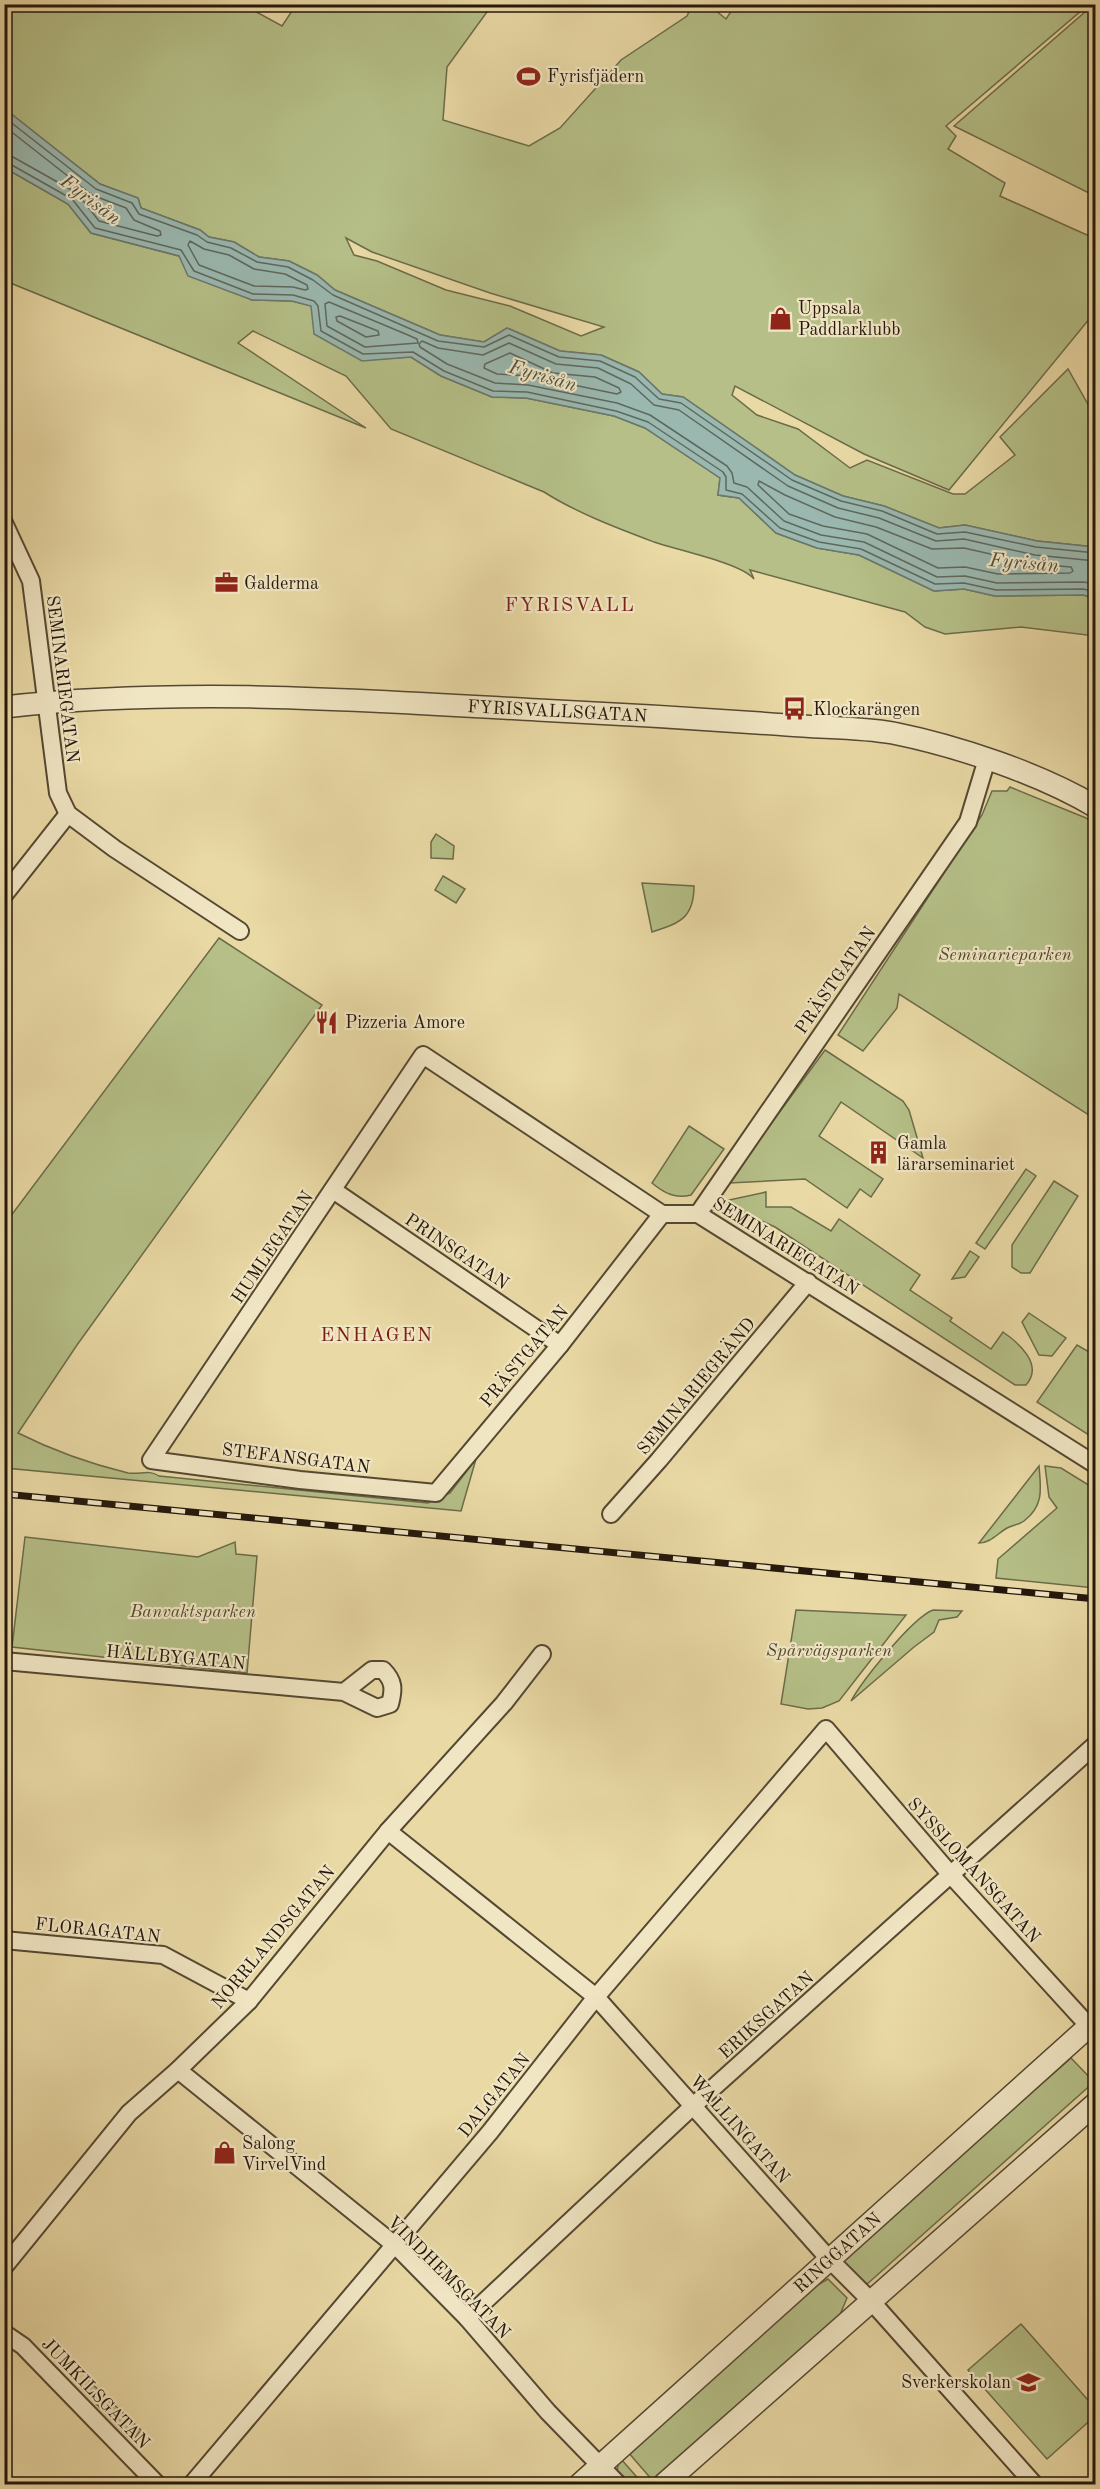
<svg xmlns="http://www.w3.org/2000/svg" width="1100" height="2489" font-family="'Old Standard TT',serif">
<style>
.green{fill:#b5bf87;stroke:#6c6b49;stroke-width:1.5;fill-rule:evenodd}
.water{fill:#9ab8b0;stroke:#6b786e;stroke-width:1.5}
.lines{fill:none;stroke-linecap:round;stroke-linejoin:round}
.shore{stroke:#5f685e;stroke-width:1.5}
.minor-casing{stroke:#554832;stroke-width:20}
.tertiary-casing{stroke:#554832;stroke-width:24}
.minor{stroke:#f1e6c4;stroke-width:16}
.tertiary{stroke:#f1e6c4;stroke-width:21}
.rail-casing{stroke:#24170b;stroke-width:7}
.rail{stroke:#f1e6c4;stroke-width:4.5;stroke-dasharray:14;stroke-linecap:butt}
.labels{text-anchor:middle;stroke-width:4.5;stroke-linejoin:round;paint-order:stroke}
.poi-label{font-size:18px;fill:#24170b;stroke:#f1e6c4;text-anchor:start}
.street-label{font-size:18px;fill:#24170b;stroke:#f1e6c4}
.park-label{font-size:18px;font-style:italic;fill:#504930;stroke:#f1e6c4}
.water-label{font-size:20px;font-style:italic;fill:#4d4f45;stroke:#f1e6c4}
.neighbourhood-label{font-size:20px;letter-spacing:1.5px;fill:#7a1f14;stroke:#f1e6c4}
</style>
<rect width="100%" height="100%" fill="#e9d9a5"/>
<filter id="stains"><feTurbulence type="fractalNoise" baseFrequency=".00333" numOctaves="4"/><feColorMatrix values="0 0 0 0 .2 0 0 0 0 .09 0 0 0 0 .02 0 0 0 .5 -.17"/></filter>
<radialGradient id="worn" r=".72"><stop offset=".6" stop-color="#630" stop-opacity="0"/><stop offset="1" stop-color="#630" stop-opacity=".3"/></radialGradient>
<g class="green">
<path d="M736 4 1088 5 946 126 956 136 948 149 1005 183 1000 196 1096 239 1095 312 949 490 864 454 735 386 732 395 757 415 798 429 850 468 867 460 953 494H965L1015 455 1000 437 1068 369 1089 406 1095 399V547L1037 541 965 525 939 528 884 506 843 496 795 475 683 397 662 394 639 372 601 355 560 351 507 328 484 342 440 335 335 290 317 275 289 261 259 257 234 242 209 237 200 230 141 208 138 198 100 184 5 109 4 5H244L282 26 296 5H492L447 67 443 120 529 146 560 128 621 60 687 16 692 5H709L726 19ZM346 238 372 252 490 293 604 327 581 336 510 306 446 290 377 261 354 255Z"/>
<polygon points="1093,5 1096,5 1095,196 954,126"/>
<path d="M5 168 68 204 91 233 179 256 252 300 292 301 312 306 362 360 411 357 441 376 492 397 526 398 614 416 645 428 720 478 718 495 739 498 776 533 817 548 859 555 934 591 964 589 995 596 1083 595 1095 598V636L1021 627 945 634 925 627 905 612 750 570 754 579C741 563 677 550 654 542 617 528 577 513 544 492L391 429 346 376 253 331 238 343 366 428 8 282 5 279Z"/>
<polygon points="1010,787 1086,818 1095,825 1095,1119 899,994 897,1008 863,1051 838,1035 982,815 992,791 1007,791"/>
<polygon points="436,834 454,846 453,859 431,858 431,842"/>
<polygon points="443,876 465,889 456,903 435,890"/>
<path d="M642 883 694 886C694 918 680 923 652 932Z"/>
<path d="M219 938 322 1005 77 1345 18 1433C52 1450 91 1464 128 1473 140 1475 149 1469 159 1476L428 1503 450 1493 476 1459 461 1511 5 1468 4 1225Z"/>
<polygon points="825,1050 903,1101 909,1110 923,1158 841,1102 819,1136 883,1179 871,1197 860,1189 847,1208 805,1179 730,1183 737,1170"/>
<path d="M689 1126 724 1149 691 1195C675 1199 664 1193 652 1183Z"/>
<polygon points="1026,1169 1036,1176 985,1249 976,1243"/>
<polygon points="1054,1181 1078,1196 1030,1273 1021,1273 1012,1267 1012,1245"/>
<path d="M766 1192V1207H791L831 1231 839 1219 920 1275 910 1290 952 1318 950 1321 991 1349 1003 1332C1019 1343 1044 1365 1026 1385H1015L775 1227 720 1202Z"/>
<polygon points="970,1251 979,1257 965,1277 952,1279"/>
<polygon points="1029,1313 1066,1338 1052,1356 1039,1355 1022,1322"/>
<polygon points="1095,1343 1095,1439 1037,1402 1077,1345 1089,1352"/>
<path d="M1039 1466C1041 1489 1044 1506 1024 1521 1019 1525 1012 1525 1007 1528 997 1534 990 1543 979 1543Z"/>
<polygon points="1045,1466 1061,1468 1095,1489 1095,1588 996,1578 998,1559 1057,1508 1049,1497"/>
<polygon points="25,1537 198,1557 235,1542 236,1554 257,1556 247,1673 12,1647"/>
<polygon points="796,1610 902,1615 906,1615 839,1701 822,1708 808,1709 781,1704"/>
<path d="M933 1610 962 1611 957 1617 939 1620 934 1632 914 1647 851 1701C862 1681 912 1618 933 1610Z"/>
<polygon points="1071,2058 1094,2082 866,2285 840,2260"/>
<polygon points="828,2279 847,2298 839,2317 653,2481 628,2452 814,2287"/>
<polygon points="1021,2324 1095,2408 1095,2416 1047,2459 968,2370"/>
<polygon points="87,2379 141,2430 132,2441 80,2387"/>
<polygon points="621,2459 643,2484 626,2484 617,2474 618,2464"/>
</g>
<polygon class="water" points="5,109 100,184 138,198 141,208 200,230 209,237 234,242 259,257 289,261 317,275 335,290 440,335 484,342 507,328 560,351 601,355 639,372 662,394 683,397 795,475 843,496 884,506 939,528 965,525 1037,541 1095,547 1095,598 1083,595 995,596 964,589 934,591 859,555 817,548 776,533 739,498 718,495 720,478 645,428 614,416 526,398 492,397 441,376 411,357 362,361 314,334 311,306 292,301 252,300 188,276 179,256 91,233 68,204 5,168"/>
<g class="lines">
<g class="shore">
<polyline points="4,117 96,189 132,203 139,214 197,235 207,242 231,248 257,262 288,267 313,280 333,295 438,341 484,347 509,335 559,357 600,361 635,377 659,399 681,403 792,480 841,501 882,511 937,534 965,532 1036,547 1096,553"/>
<polyline points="4,126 92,195 126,208 134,220 160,231 161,235 157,236 99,221 77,193 13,157 4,155"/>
<polyline points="4,163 10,164 72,199 95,228 181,250 194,271 253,294 293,295 314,301 318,306 321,331 363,354 413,352 444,371 493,391 527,392 616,411 648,422 723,472 726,477 726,490 742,494 780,528 819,542 861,549 935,584 964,583 996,590 1083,589 1096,592"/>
<polygon points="190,241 204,249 229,255 254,269 285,274 307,285 308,289 305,290 293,287 254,286 199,265 188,245"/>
<polygon points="329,302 408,335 417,339 418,343 365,347 327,326 325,304"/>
<polygon points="340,316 378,331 379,335 366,337 337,321 336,317"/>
<polygon points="510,353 553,373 595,377 619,388 621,392 617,394 530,376 497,374 484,368 485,364"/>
<polygon points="759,481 785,495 835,517 876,527 932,549 964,548 1034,564 1071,567 1073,571 1070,573 998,574 965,567 938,568 867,534 823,526 789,514 758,485"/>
<polyline points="1096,561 1035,555 964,539 936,541 879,518 838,508 788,486 679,410 654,405 631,384 598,368 556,364 509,343 483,355 438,348 422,341 419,344 420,347 447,364 495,383 528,385 617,403 650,415 727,466 732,473 734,483 747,487 784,521 821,535 864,542 937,577 965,576 997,583 1083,582 1096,584"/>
</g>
<defs>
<g id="minor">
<polyline points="4,523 31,581 58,793 68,814 115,849 240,931"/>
<polyline points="4,895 68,814"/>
<polyline points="333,1190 560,1345"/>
<polyline points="662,1214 560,1345 436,1493 300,1480 151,1460 423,1055 662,1214 698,1214 1096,1465"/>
<polyline points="698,1214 968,822 987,759"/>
<polyline points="611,1514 659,1460 808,1282"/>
<path d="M4 1661 344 1692 377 1708 390 1704C394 1689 394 1681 383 1670H372L344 1692"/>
<polyline points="388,1831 596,1997 829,2259 872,2302 1034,2484"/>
<polyline points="4,1940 163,1955 249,2001"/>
<polyline points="178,2070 396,2246 467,2318 548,2412 618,2484"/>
<polyline points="4,2267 129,2113 178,2070 249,2001 388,1831 504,1703 542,1654"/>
<polyline points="467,2318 693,2106 1096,1744"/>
<polyline points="4,2333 23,2346 157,2484"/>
<polyline points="192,2484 490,2132 596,1997 826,1729 951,1875 1096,2034"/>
</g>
<g id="tertiary">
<path id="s1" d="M4 707C181 687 360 700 538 710 621 714 704 719 787 725 822 728 859 727 893 733 957 746 1039 773 1096 807"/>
<path id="s2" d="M580 2484 1096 2020"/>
<polyline points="664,2484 1096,2103"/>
</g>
</defs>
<use href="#minor" class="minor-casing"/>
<use href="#tertiary" class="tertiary-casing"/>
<use href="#minor" class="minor"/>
<use href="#tertiary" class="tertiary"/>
<defs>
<polyline id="rail" points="4,1494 1096,1599"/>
</defs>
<use href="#rail" class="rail-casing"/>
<use href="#rail" class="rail"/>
</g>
<defs>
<symbol id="stadium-bare" viewBox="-9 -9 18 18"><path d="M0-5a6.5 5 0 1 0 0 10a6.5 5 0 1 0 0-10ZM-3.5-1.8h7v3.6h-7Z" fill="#8f2418" stroke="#f1e6c4" stroke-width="2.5" paint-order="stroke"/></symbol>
<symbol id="shop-bare" viewBox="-9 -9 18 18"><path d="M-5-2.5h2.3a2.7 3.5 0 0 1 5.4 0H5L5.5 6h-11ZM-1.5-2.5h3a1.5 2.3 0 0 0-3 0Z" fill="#8f2418" stroke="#f1e6c4" stroke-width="2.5" paint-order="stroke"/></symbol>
<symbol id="office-bare" viewBox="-9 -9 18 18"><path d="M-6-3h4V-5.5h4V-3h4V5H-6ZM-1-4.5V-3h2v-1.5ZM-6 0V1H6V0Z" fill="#8f2418" stroke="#f1e6c4" stroke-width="2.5" paint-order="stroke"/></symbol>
<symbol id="bus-bare" viewBox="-9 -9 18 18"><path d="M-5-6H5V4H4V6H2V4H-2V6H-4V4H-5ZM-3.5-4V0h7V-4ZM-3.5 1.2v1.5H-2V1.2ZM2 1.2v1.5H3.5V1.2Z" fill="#8f2418" stroke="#f1e6c4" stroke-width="2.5" paint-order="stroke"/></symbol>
<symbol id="restaurant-bare" viewBox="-9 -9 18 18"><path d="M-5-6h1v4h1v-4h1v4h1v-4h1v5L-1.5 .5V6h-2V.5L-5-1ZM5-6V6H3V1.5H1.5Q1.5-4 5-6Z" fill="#8f2418" stroke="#f1e6c4" stroke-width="2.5" paint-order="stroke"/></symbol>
<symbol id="building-bare" viewBox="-9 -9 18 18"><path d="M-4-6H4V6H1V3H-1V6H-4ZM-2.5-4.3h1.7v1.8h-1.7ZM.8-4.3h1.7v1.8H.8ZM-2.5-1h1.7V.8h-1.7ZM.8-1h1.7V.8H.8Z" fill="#8f2418" stroke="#f1e6c4" stroke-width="2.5" paint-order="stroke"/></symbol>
<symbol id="school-bare" viewBox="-9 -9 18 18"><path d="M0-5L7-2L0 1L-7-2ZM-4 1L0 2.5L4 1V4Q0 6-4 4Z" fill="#8f2418" stroke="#f1e6c4" stroke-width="2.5" paint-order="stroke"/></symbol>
</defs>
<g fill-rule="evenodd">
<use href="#stadium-bare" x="512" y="60" width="33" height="33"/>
<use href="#shop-bare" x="764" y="302" width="33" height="33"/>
<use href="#office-bare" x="210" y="566" width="33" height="33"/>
<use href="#bus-bare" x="778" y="692" width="33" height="33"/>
<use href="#restaurant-bare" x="310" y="1006" width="33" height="33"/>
<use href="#building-bare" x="862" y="1136" width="33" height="33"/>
<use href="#shop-bare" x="208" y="2136" width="33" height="33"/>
<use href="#school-bare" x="1012" y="2366" width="33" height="33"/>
</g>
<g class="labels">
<g class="poi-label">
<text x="547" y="82">Fyrisfjädern</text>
<text x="798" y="314">Uppsala<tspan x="798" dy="21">Paddlarklubb</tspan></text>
<text x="244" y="589">Galderma</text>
<text x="813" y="715">Klockarängen</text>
<text x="345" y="1028">Pizzeria Amore</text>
<text x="897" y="1149">Gamla<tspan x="897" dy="21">lärarseminariet</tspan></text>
<text x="242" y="2149">Salong<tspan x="242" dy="21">VirvelVind</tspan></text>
<text x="1011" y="2388" text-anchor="end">Sverkerskolan</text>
</g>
<g class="street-label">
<text transform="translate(63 679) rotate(83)" y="6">SEMINARIEGATAN</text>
<text dy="6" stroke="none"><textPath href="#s1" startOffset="554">FYRISVALLSGATAN</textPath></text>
<text transform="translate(835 980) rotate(-55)" y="6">PRÄSTGATAN</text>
<text transform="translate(786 1246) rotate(32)" y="6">SEMINARIEGATAN</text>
<text transform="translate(272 1247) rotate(-56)" y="6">HUMLEGATAN</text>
<text transform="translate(457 1251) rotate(34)" y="6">PRINSGATAN</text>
<text transform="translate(524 1356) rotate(-50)" y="6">PRÄSTGATAN</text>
<text transform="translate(696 1386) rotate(-50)" y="6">SEMINARIEGRÄND</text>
<text transform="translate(296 1458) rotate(7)" y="6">STEFANSGATAN</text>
<text transform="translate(176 1657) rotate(5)" y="6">HÄLLBYGATAN</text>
<text transform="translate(974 1870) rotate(48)" y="6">SYSSLOMANSGATAN</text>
<text transform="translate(98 1930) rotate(6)" y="6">FLORAGATAN</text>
<text transform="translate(273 1937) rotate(-50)" y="6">NORRLANDSGATAN</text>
<text transform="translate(766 2015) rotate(-42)" y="6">ERIKSGATAN</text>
<text transform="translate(494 2095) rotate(-51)" y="6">DALGATAN</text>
<text transform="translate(740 2129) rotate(48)" y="6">WALLINGATAN</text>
<text dy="6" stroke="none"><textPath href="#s2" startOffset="346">RINGGATAN</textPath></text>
<text transform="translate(449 2277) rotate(45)" y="6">VINDHEMSGATAN</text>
<text transform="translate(96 2393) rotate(46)" y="6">JUMKILSGATAN</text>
</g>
<g class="park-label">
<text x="1005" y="960">Seminarieparken</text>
<text x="193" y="1617">Banvaktsparken</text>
<text x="829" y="1656">Spårvägsparken</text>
</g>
<g class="water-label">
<text transform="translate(91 199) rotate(37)" y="7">Fyrisån</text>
<text transform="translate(543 375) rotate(16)" y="7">Fyrisån</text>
<text transform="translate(1024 562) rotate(5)" y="7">Fyrisån</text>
</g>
<g class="neighbourhood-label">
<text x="570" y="611">FYRISVALL</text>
<text x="377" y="1341">ENHAGEN</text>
</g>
</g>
<rect width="1100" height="2489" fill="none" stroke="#e9d9a5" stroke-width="24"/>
<rect x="6" y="6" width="1088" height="2477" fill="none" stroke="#24170b" stroke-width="3"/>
<rect x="12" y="12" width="1076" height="2465" fill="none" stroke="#24170b" stroke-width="1.5"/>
<rect width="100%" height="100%" filter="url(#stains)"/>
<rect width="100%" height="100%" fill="url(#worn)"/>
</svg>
